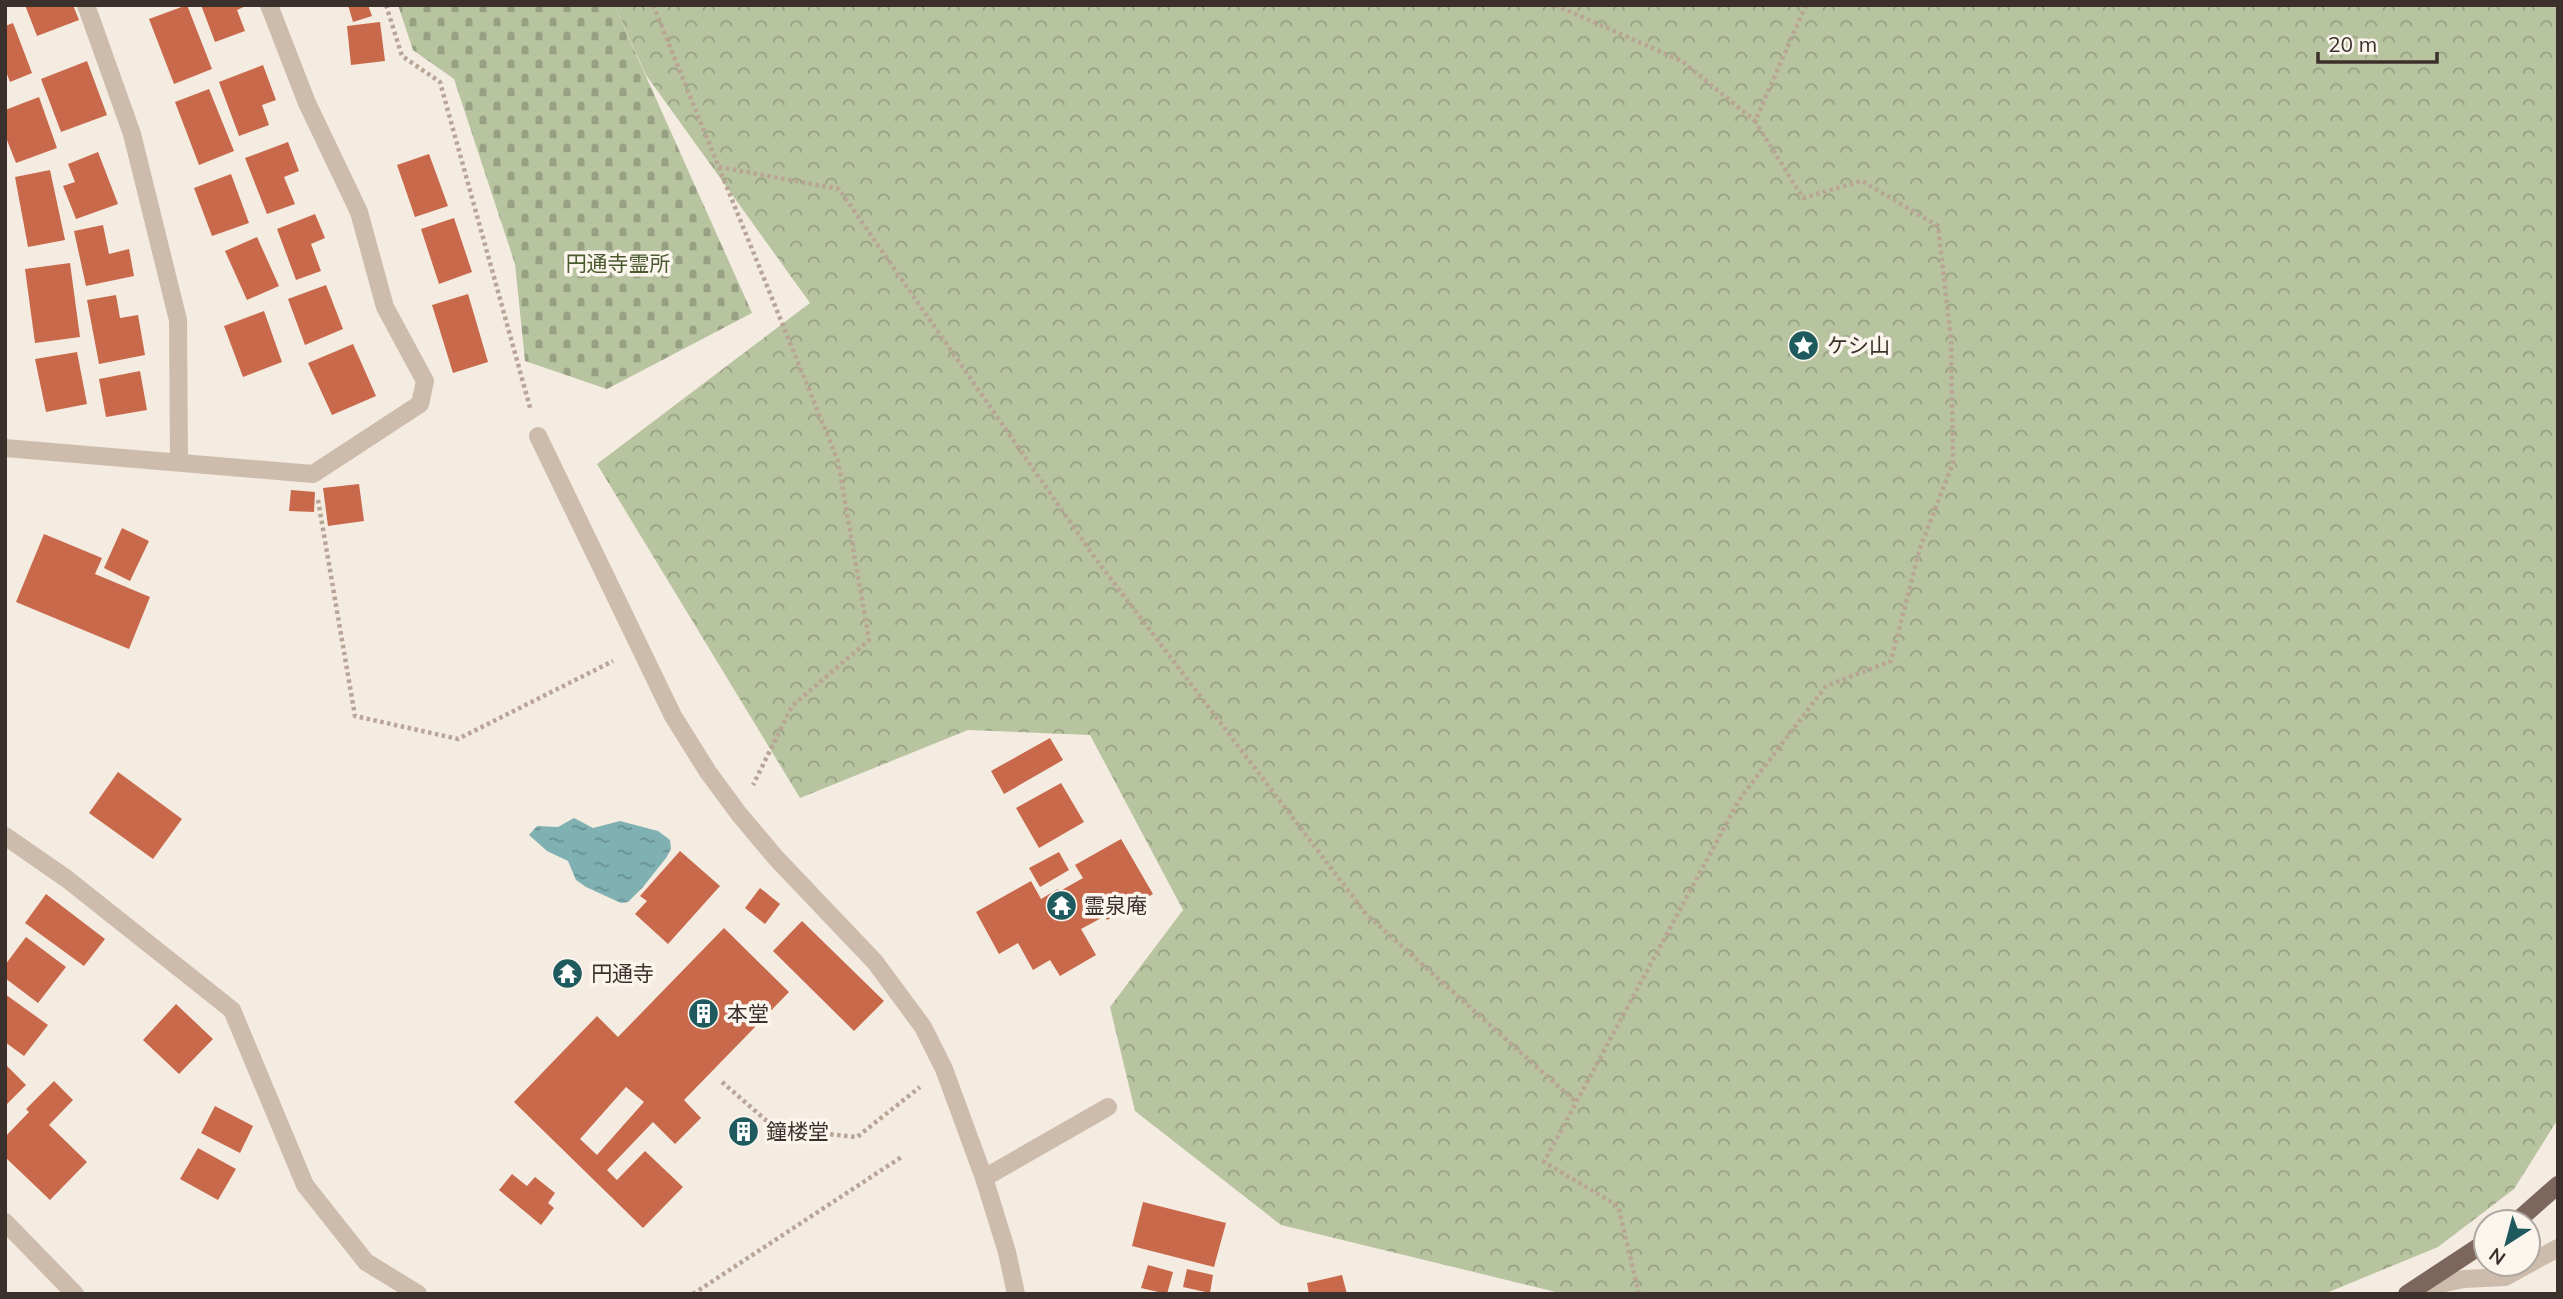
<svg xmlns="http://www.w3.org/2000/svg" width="2563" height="1299" font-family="Mulish,'Noto Sans JP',sans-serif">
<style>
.forest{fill:url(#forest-crowns)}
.cemetery{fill:url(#cemetery-stones)}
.water{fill:url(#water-ripples)}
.building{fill:#c8694b;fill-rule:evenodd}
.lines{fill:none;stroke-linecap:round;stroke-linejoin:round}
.path{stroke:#b9a596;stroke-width:4.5;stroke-dasharray:3.5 3.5;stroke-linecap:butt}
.lane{stroke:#cdbbac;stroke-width:18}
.street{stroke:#cdbbac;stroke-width:18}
.primary{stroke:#7d675c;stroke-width:18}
.labels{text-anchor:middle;stroke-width:7;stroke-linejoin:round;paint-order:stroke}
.park-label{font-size:21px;fill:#4a5a2e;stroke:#fbf5ee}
.poi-label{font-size:21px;fill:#3b302b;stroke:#fbf5ee;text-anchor:start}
</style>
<defs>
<pattern id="forest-crowns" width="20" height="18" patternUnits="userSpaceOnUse" patternTransform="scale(1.75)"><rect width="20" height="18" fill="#b8c4a0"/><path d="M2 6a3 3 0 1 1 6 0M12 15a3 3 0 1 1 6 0" fill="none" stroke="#97a083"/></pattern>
<pattern id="cemetery-stones" width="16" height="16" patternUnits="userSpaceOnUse" patternTransform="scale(1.75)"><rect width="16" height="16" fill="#b8c4a0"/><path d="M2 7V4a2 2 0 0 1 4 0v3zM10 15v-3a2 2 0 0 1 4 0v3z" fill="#97a083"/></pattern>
<pattern id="water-ripples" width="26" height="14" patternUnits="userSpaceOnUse" patternTransform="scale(1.75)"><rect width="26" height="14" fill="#7fb0b2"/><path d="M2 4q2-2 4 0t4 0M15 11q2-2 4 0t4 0" fill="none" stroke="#699091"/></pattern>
</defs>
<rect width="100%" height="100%" fill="#f4ebe1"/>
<polygon class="forest" points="614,5 2558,5 2558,1119 2514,1189 2438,1247 2324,1294 1564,1294 1281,1225 1135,1111 1110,1007 1183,910 1090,735 968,730 800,798 597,464 810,303 646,75"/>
<polygon class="cemetery" points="398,5 614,5 752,313 607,389 525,361 515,264 454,79 413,50"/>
<polygon class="water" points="574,818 593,828 620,821 658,831 670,840 671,849 666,858 643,887 628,902 621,903 586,887 576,880 568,861 547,851 529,835 537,826 558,827"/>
<g class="building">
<polygon points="25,5 73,5 79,20 37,36"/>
<polygon points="187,5 212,69 174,84 149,19"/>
<polygon points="201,5 248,5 237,10 245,31 215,42"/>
<polygon points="348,5 368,5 372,16 353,22"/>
<polygon points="380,22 385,61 351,65 347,26"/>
<polygon points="13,23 32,73 10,82 5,69 5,26"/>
<polygon points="87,61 107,115 61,132 41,79"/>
<polygon points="263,65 276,100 262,105 269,125 239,136 219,82"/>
<polygon points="209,89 234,151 199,165 175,102"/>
<polygon points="39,97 57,148 16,163 5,135 5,110"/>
<polygon points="288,142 299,171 284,177 295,204 267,214 245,158"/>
<polygon points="98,152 118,204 76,219 63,186 75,182 68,164"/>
<polygon points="429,154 448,206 415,217 397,165"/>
<polygon points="50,170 65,240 28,247 15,177"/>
<polygon points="231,174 249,223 212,236 194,188"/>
<polygon points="315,214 325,238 311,244 321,271 296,280 277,229"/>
<polygon points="454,218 472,272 439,284 421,229"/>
<polygon points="103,225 109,254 129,249 134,276 86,286 74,231"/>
<polygon points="257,237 279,286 247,300 225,251"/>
<polygon points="70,263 80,337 35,343 25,269"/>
<polygon points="326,285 343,329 305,345 288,299"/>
<polygon points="468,294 488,362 453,373 432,305"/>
<polygon points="116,295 120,318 138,315 145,355 99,364 87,300"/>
<polygon points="264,311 282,362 243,377 224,326"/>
<polygon points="353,344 376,396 332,415 308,363"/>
<polygon points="77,352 87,404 46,412 35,359"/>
<polygon points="140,371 147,410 106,417 99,379"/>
<polygon points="359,484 364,521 328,526 323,488"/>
<polygon points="291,490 315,492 314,512 289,511"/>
<polygon points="122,528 149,541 130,581 104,568"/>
<polygon points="44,534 102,558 95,574 150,597 129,649 16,602"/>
<polygon points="1050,738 1063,760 1004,794 991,771"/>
<polygon points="118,772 182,819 153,859 89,813"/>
<polygon points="1061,783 1084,822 1039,848 1016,808"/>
<polygon points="1121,839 1153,894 1107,920 1105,916 1081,929 1096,955 1060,976 1050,960 1033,970 1018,943 999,954 976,912 1031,881 1041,899 1058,889 1060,891 1083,878 1075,865"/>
<polygon points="680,851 720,886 668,944 635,914 647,901 640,896"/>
<polygon points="1059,852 1069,870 1040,887 1029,868"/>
<polygon points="760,888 780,904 765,924 745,908"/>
<polygon points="46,894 105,939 84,966 25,923"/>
<polygon points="802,921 884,1001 854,1031 773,951"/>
<path d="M724 928 789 992 684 1100 701 1118 675 1144 653 1122 607 1170 617 1180 645 1151 683 1187 643 1228 514 1102 597 1016 618 1037ZM626 1087 644 1102 597 1155 580 1139Z"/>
<polygon points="26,937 66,967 38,1003 5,978 5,965"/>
<polygon points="5,994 48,1025 24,1056 5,1042"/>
<polygon points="176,1004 213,1039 179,1074 143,1040"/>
<polygon points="5,1064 26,1085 5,1106"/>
<polygon points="54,1081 73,1100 49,1125 87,1162 50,1200 5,1157 5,1137 29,1112 26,1109"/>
<polygon points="215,1106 253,1126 240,1153 201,1133"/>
<polygon points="744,1117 758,1130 743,1146 729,1134"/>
<polygon points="198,1148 236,1169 218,1200 180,1179"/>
<polygon points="512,1174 527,1186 535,1177 555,1193 548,1203 554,1208 541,1225 499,1190"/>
<polygon points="1143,1202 1226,1223 1214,1267 1132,1246"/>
<polygon points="1148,1265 1173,1272 1167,1294 1141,1288"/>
<polygon points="1187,1269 1213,1275 1210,1293 1183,1287"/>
<polygon points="1342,1275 1347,1294 1309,1294 1307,1283"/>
</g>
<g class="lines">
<g class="path">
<polyline points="386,5 402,56 440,82 531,411"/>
<polyline points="653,5 838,461 869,640 792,706 753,785"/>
<polyline points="1555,5 1682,61 1755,121"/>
<polyline points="719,167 839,189 1095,558 1366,914 1576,1102"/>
<polyline points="318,500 355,716 458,739 613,661"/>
<polyline points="722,1082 776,1129 857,1137 920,1087"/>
<polyline points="693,1294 903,1156"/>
<polyline points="1639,1294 1618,1206 1544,1162 1739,800 1826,686 1891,661 1920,548 1953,463 1951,339 1938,226 1862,181 1803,198 1755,121 1806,5"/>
</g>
<polyline class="lane" points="984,1178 1108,1107"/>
<g class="street">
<polyline points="86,5 132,134 178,320 179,462"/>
<polyline points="538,436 673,716 708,772 739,814 776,858 875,962 923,1027 944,1069 984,1178 1007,1252 1016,1294"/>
<polyline points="5,448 313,474 420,404 425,381 385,307 359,212 307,103 269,5"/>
<polyline points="5,836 67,879 232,1010 305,1185 366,1262 418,1294"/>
<polyline points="5,1222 75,1294"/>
<polyline points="2416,1289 2464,1279 2505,1277 2558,1248"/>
</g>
<g class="primary">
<polyline points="2516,1222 2558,1185"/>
<polyline points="2407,1294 2486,1242"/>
</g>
</g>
<defs>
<symbol id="sight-disc" viewBox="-11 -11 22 22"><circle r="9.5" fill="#1f5a5e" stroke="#fbf5ee"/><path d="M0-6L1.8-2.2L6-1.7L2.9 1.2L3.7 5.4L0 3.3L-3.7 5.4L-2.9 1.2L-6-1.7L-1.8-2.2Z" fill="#fff"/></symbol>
<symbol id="temple-disc" viewBox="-11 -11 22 22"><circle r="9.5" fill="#1f5a5e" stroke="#fbf5ee"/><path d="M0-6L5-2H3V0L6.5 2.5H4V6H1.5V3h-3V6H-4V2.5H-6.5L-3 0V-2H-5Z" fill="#fff"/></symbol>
<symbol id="building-disc" viewBox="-11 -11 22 22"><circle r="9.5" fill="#1f5a5e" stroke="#fbf5ee"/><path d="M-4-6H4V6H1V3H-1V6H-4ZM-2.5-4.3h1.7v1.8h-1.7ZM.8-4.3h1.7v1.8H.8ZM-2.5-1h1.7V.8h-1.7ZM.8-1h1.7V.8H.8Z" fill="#fff"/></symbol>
</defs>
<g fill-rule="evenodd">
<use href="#sight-disc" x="1786" y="328" width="35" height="35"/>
<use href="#temple-disc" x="1044" y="888" width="35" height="35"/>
<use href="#temple-disc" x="550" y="956" width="35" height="35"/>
<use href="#building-disc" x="686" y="996" width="35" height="35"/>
<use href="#building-disc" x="726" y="1114" width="35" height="35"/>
</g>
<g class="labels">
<g class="park-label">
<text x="618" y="271">円通寺霊所</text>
</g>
<g class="poi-label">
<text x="1827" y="353">ケシ山</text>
<text x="1084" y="913">霊泉庵</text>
<text x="591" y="981">円通寺</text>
<text x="727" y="1021">本堂</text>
<text x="766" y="1139">鐘楼堂</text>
</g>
</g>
<rect width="2563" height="1299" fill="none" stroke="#3b302b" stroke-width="14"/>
<g transform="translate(2507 1243) rotate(216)"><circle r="33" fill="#fbf5ee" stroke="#aea6a0" stroke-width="2"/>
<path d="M0-5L12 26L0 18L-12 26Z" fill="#1f5a5e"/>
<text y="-10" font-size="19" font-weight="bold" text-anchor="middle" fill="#3b302b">N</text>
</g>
<path d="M2318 52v10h119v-10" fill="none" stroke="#3b302b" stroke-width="3.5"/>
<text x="2328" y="52" font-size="21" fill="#3b302b" stroke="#fbf5ee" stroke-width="5" paint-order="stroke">20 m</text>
</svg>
